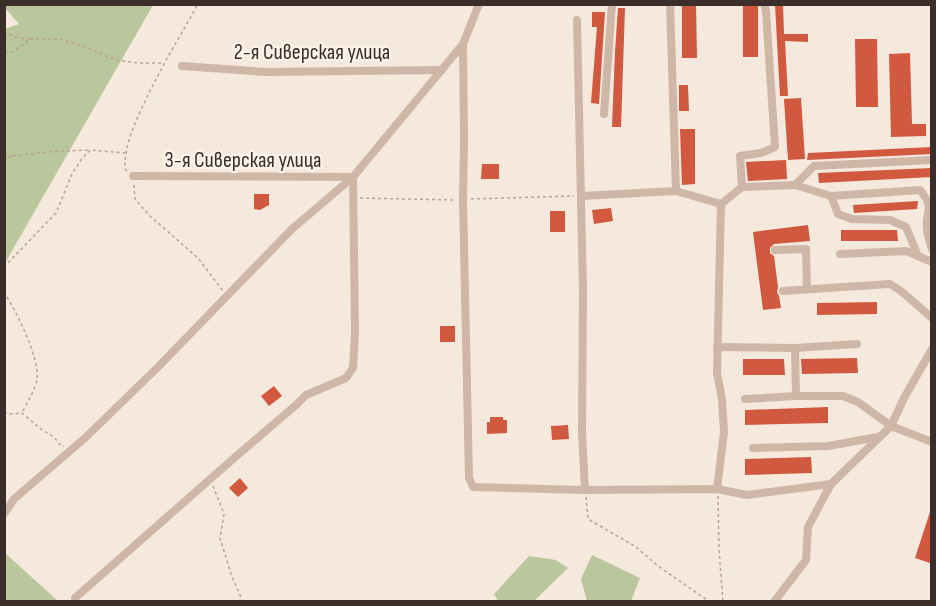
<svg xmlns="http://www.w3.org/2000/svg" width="936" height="606" font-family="'Sofia Sans Condensed',sans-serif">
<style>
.green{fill:#bac69b}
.building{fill:#d1593f}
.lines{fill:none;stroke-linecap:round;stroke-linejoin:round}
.path{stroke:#bba192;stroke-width:1.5;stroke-dasharray:3 3;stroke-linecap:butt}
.minor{stroke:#cfb7a8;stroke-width:8}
.labels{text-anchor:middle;stroke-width:4.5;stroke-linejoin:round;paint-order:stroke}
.street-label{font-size:22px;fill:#3b2d29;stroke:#fcf3eb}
</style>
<rect width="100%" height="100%" fill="#f5e8dd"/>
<g class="green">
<polygon points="5,4 153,5 5,263 5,29 19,24 5,8"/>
<polygon points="4,553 5,553 58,601 5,601"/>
<polygon points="592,555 640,578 631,601 587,601 581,579"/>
<polygon points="529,556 556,560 568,568 536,599 537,601 498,601 494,594"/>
</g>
<g class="building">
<polygon points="682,4 696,4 697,58 682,58"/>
<rect x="743" y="4" width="15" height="53"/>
<polygon points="775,4 783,4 784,34 808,34 808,42 785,41 788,96 780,96"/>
<polygon points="618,8 625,8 621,127 612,127 615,52"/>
<polygon points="592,12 605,12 599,104 591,103 597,27 592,27"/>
<polygon points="855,39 877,39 878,107 856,107"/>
<polygon points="910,53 912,124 926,124 926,136 891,137 889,54"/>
<polygon points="679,85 688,85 689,111 679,111"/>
<polygon points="801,98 805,159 788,160 784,99"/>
<polygon points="680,129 695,129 695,184 682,185"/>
<polygon points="932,147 932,154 807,160 808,153"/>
<polygon points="786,160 787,179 748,181 746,162"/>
<polygon points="482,164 499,164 499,179 481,179"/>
<polygon points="932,168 932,177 819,183 818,173"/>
<polygon points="254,194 269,194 269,205 260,210 254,209"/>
<polygon points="918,201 917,209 854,213 853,205"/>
<polygon points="611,208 613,221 594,224 592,210"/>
<rect x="550" y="211" width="15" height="21"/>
<polygon points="808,225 810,241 774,244 770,248 770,253 774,256 778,287 777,292 779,296 781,308 763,310 753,232"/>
<polygon points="841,230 897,230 898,241 841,241"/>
<polygon points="877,302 877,314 817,315 817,303"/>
<rect x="440" y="326" width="15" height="16"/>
<polygon points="857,358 858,373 802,374 801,359"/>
<polygon points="743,359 784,359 785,375 743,375"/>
<polygon points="274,386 282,396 269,406 261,396"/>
<polygon points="828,407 828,423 745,425 745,410"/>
<polygon points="490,417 503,417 503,420 507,420 507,433 487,434 487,422 490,422"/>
<polygon points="568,425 569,439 552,440 551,426"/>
<polygon points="811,457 812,473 745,475 745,459"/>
<polygon points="240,478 248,488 238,497 229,488"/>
<polygon points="930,512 932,512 932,558 930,563 915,558"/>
</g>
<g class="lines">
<g class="path">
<polyline points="4,32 19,38 30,39 13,52 4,51"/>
<polyline points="30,39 59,39 83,46 116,60 138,63 163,63"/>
<polyline points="4,153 13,156 4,159"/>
<polyline points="13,156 46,152 89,150"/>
<path d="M127 171 125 169C124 144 136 121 146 99 162 66 180 36 198 4"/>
<polyline points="134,185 135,199 150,216 198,258 223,291"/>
<polyline points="360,198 454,200"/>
<polyline points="471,199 574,196"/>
<polyline points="4,267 56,213 72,174 81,160 90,150 125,153"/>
<path d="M4 292C16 311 40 358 37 379 36 389 26 404 22 413"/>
<polyline points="4,412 9,414 22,413 42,430 54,437 61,446 64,446"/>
<polyline points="213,486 224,514 220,538 231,574 243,602"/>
<polyline points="718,496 719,549 723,602"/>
<polyline points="586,497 588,519 636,547 658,566 710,602"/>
</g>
<g class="minor">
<polyline points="670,4 676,191 721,204 742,187 740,156 761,153 775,147 766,11 764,4"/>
<polyline points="577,20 583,291 582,433 585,490"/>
<polyline points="463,44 464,139 463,200 469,478 473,487 585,490 717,489 747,495 831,484"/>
<polyline points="182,66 266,72 442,70"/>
<polyline points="604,114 612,4"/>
<polyline points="133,176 353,177"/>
<polyline points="795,185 814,166 932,160"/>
<path d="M742 187 795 185 831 196 920 190C936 210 925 209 927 228 927 235 930 242 932 249"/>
<polyline points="581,196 676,191"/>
<polyline points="831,196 838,214 852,219 890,220 906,227 918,256"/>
<polyline points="775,250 806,249 807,289"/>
<polyline points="840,254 906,251 932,262"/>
<polyline points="783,291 890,284 901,291 932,318"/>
<polyline points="717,347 795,348 857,344"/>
<polyline points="795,348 796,396"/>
<polyline points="932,349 904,398 891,426 932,442"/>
<polyline points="745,399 796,396 843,396 858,402 891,426 831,484 808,527 806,560 774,602"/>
<polyline points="753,448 828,446 878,437"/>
<polyline points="717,489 724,432 722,399 717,373 721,204"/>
<polyline points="4,514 14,499 85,438 158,367 292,229 353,177 463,44 479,4"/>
<polyline points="75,598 241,452 296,405 306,395 346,378 353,368 355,333 353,177"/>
</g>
</g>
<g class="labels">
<g class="street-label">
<text x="312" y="59">2-я Сиверская улица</text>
<text x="243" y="167">3-я Сиверская улица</text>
</g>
</g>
<rect width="936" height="606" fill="none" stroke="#3b2d29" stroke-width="12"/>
</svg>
